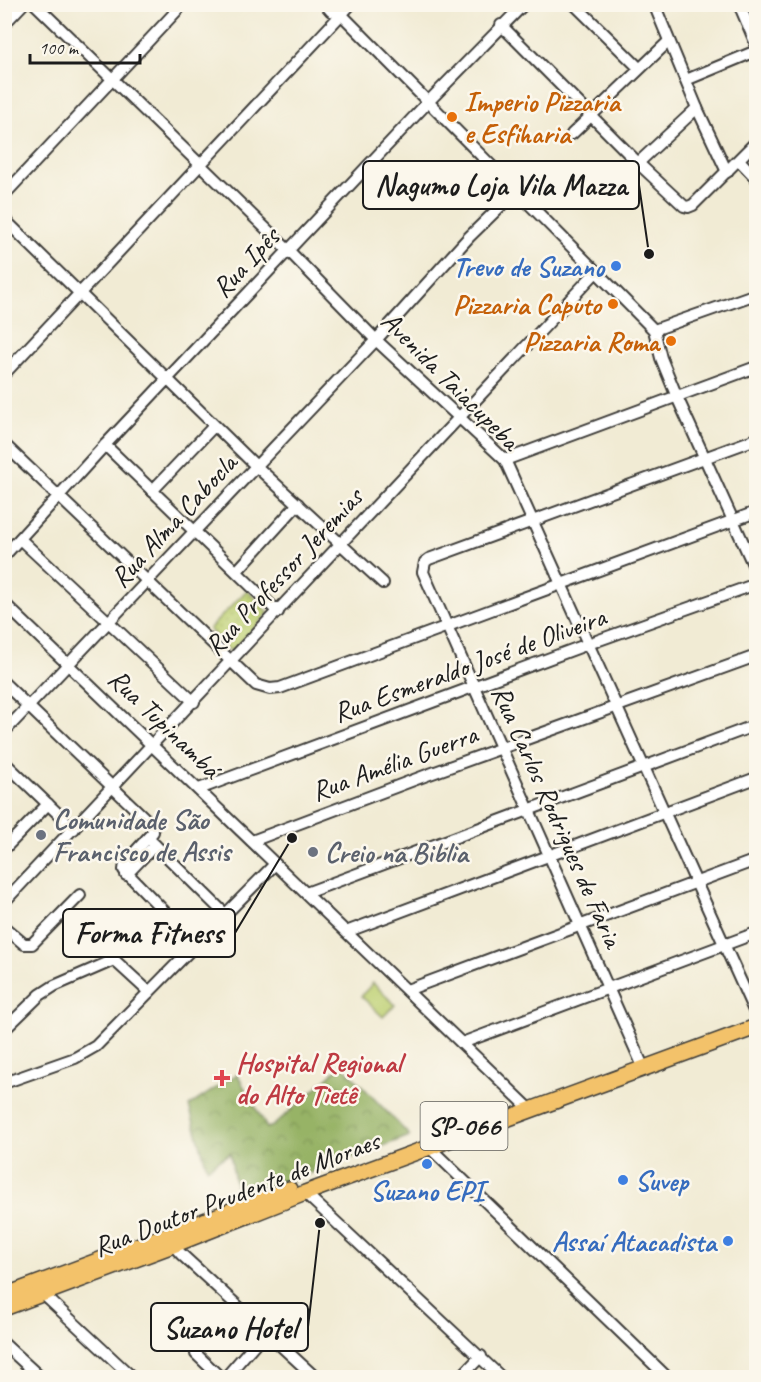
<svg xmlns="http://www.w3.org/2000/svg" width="761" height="1382" font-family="Caveat,sans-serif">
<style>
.forest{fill:url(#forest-crowns);stroke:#5a6841;stroke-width:1.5}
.park{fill:url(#park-dots);stroke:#6e7648;stroke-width:1.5}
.pitch{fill:#bfd174;stroke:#6e7648;stroke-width:1.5}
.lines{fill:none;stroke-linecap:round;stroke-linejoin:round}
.minor-casing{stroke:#3c3b38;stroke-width:14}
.highway-casing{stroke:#3c3b38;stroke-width:18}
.minor{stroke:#fff;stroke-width:10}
.highway{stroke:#f3c26a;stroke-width:15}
.food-dot{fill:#e8710a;stroke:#fbf7ec;stroke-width:2}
.shop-dot{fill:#3f7fe0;stroke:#fbf7ec;stroke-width:2}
.worship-dot{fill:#6b7280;stroke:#fbf7ec;stroke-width:2}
.health-dot{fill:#e0444e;stroke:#fbf7ec;stroke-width:2}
.labels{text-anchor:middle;stroke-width:5;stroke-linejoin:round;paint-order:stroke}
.shield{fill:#fbf7ec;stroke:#5f5e5a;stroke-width:1.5}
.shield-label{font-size:27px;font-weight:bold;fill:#1c1c1c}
.food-label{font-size:28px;font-weight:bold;fill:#c56008;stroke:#fbf7ec;text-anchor:end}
.street-label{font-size:28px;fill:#1c1c1c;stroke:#fbf7ec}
.shop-label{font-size:28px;font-weight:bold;fill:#366cbe;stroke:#fbf7ec;text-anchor:end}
.worship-label{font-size:28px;font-weight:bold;fill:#5b616d;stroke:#fbf7ec;text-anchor:start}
.health-label{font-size:28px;font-weight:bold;fill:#be3a42;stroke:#fbf7ec;text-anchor:start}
.leader{fill:none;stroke:#1c1c1c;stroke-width:2}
.callout-dot{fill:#1c1c1c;stroke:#fbf7ec;stroke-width:2}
.callout{fill:#fbf7ec;stroke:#1c1c1c;stroke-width:2}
.callout-label{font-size:30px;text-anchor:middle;font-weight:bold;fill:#1c1c1c}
</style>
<defs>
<pattern id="forest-crowns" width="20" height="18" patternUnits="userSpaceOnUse" patternTransform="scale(1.5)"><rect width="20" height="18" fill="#97b366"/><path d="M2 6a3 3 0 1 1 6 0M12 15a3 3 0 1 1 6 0" fill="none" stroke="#7a9153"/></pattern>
<pattern id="park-dots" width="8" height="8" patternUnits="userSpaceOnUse" patternTransform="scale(1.5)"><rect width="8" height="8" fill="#bfd174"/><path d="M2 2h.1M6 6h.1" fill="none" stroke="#a4b364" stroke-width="1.8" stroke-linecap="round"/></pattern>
</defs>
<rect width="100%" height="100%" fill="#fbf7ec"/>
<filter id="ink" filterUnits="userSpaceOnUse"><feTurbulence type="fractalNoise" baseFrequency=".0167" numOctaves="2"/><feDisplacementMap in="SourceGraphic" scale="12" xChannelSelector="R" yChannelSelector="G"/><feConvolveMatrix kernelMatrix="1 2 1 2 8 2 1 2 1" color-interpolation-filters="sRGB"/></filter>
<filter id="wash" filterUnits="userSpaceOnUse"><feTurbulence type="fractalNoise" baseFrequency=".008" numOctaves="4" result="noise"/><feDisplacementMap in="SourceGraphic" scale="24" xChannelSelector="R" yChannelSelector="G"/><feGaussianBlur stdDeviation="1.35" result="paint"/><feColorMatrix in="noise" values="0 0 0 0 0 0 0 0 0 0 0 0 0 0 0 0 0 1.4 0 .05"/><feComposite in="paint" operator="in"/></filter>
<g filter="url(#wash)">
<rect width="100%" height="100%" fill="#f1ebd4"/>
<polygon class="forest" points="342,1065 410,1136 238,1200 230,1153 207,1168 189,1106 237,1074 267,1128 273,1126"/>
<polygon class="park" points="247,590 269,613 232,651 229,650 209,629"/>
<polygon class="pitch" points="373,983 395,1005 383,1017 361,996"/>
</g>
<g filter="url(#ink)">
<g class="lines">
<defs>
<g id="minor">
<polyline points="35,4 289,251 376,340 505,460 756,1015"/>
<polyline points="325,4 331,11 341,14 654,330 661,358 677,397 756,571"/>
<polyline points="574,4 639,68"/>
<polyline points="654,4 697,108 727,172"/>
<polyline points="739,4 756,44"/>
<polyline points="4,24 23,4"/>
<polyline points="501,25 638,163 684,206 688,207 693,205 756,142"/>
<polyline points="686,80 756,51"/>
<polyline points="572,134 669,41"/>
<polyline points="739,160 756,178"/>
<polyline points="638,163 697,108"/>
<polyline points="4,195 183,4"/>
<polyline points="4,219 256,466 383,583"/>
<polyline points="654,330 756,294"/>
<polyline points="4,374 351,4"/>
<polyline points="4,444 256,685 270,689 280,688 756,512"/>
<polyline points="105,445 278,612"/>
<polyline points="505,460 756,367"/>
<polyline points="152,491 214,426"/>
<polyline points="20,539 194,702"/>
<polyline points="4,556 105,445 428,102 524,4"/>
<polyline points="237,571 298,504"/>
<polyline points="4,603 531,1110"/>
<polyline points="4,683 152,825 153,832 125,863 124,870 196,944"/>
<polyline points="4,732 376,340 469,237 516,191"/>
<polyline points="4,762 74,829"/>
<polyline points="199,789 588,644 756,584"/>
<polyline points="148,838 225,914"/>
<polyline points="252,841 427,775 756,656"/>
<polyline points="4,849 48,804"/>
<polyline points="126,875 155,845"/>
<polyline points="306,893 756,725"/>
<polyline points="4,902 596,272"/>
<polyline points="63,913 149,992"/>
<polyline points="4,927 24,944 32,944 80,895"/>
<polyline points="346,932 756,778"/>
<polyline points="407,990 756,860"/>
<polyline points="4,1030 40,995 54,986 114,960"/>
<polyline points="462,1043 756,933"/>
<polyline points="641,1062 423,572 425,562 429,559 756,439"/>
<polyline points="4,1083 75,1058 96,1046 275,864"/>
<polyline points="429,1147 668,1378"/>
<polyline points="305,1193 502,1378"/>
<polyline points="172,1239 173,1245 181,1254 316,1378"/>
<polyline points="43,1294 133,1378"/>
<polyline points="4,1344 41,1378"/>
<polyline points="196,1354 221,1378"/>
<polyline points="225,1378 266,1331"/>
<polyline points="460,1378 481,1356"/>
</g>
<g id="highway">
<polyline points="4,1296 289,1189"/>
<polyline points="4,1308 173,1245 305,1193 756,1027"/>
</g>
</defs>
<use href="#minor" class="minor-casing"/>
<use href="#highway" class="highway-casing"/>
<use href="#minor" class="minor"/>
<use href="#highway" class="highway"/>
</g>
</g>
<g class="food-dot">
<circle cx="452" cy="117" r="6"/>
<circle cx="613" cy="304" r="6"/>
<circle cx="671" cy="341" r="6"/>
</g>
<g class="shop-dot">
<circle cx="616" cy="266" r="6"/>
<circle cx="427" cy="1164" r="6"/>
<circle cx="623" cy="1180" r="6"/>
<circle cx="728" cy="1241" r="6"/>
</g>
<g class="worship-dot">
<circle cx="41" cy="835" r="6"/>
<circle cx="313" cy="852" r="6"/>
</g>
<path class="health-dot" d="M219 1069h6v6h6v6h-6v6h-6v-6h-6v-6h6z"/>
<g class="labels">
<rect class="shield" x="420.5" y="1102" width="87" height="48" rx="4.5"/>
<g class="shield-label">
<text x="464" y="1135">SP-066</text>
</g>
<g class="food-label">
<text x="464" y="111" text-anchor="start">Imperio Pizzaria<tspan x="464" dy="32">e Esfiharia</tspan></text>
<text x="601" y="314">Pizzaria Caputo</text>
<text x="659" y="351">Pizzaria Roma</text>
</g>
<g class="street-label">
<text transform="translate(245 262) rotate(-47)" y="10">Rua Ipês</text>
<text transform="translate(451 380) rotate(45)" y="10">Avenida Taiacupeba</text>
<text transform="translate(173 520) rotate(-47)" y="10">Rua Alma Cabocla</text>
<text transform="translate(283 571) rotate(-47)" y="10">Rua Professor Jeremias</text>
<text transform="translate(469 664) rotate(-20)" y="10">Rua Esmeraldo José de Oliveira</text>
<text transform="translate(165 723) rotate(44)" y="10">Rua Tupinambá</text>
<text transform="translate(394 762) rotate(-20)" y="10">Rua Amélia Guerra</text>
<text transform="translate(558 816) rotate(66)" y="10">Rua Carlos Rodrigues de Faria</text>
<text transform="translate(236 1193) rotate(-21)" y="10">Rua Doutor Prudente de Moraes</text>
</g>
<g class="shop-label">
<text x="604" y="276">Trevo de Suzano</text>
<text x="635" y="1190" text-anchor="start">Suvep</text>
<text x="427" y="1200" text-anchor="middle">Suzano EPI</text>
<text x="716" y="1251">Assaí Atacadista</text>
</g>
<g class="worship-label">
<text x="53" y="829">Comunidade São<tspan x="53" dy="32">Francisco de Assis</tspan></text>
<text x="325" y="862">Creio na Biblia</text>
</g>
<g class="health-label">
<text x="236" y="1072">Hospital Regional<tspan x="236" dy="32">do Alto Tietê</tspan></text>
</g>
</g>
<path class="leader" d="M649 254L639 185M292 838L235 933M320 1223L308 1327"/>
<g class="callout-dot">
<circle cx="649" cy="254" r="6"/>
<circle cx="292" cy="838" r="6"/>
<circle cx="320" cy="1223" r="6"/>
</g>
<g class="callout">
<rect x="363" y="161" width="276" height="48" rx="6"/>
<rect x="63" y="909" width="172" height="48" rx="6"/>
<rect x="151" y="1303" width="157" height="48" rx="6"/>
</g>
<g class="callout-label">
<text x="501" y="195">Nagumo Loja Vila Mazza</text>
<text x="149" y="943">Forma Fitness</text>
<text x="230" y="1338">Suzano Hotel</text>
</g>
<rect width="761" height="1382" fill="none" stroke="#fbf7ec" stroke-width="24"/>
<path d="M30 54v9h110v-9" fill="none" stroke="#1c1c1c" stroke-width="3"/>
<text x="39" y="54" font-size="18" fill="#1c1c1c" stroke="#fbf7ec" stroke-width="4.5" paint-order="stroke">100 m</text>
</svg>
